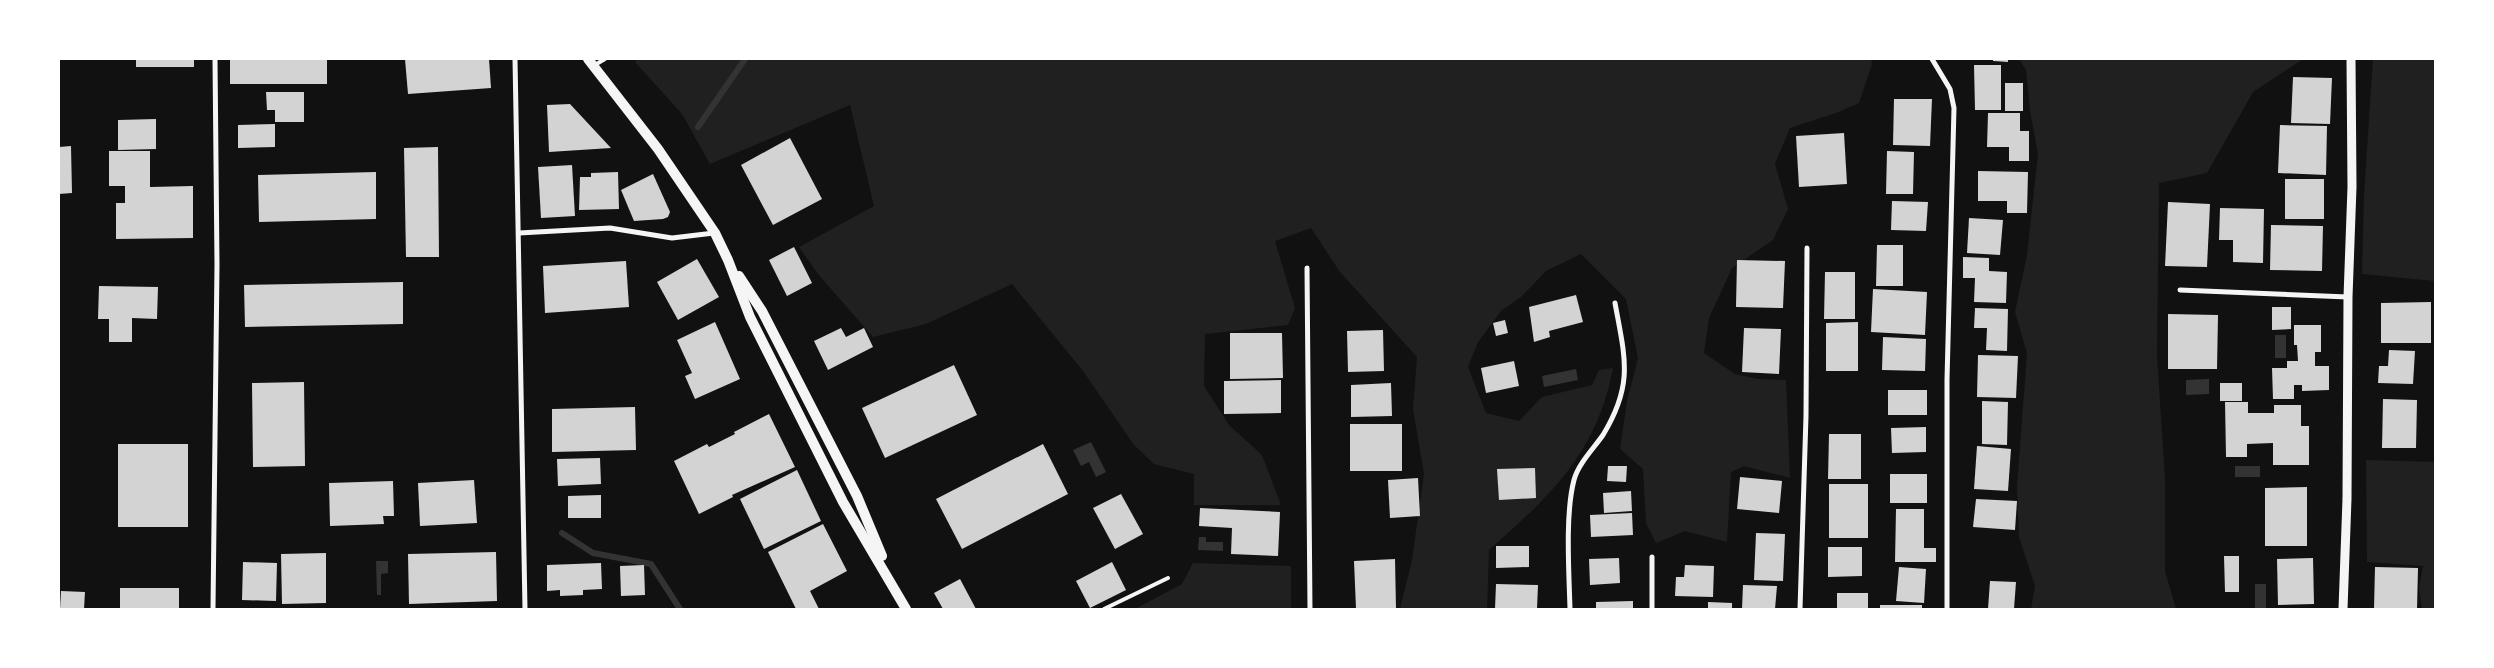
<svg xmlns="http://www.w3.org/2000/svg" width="2494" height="668" font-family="'Sofia Sans Condensed',sans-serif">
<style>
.green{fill:#202020}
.water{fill:#333}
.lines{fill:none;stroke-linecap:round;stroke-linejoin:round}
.stream{stroke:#333;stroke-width:6}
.building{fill:#d3d3d3}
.service{stroke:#f5f5f5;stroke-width:4}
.minor{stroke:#f5f5f5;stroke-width:5}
.tertiary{stroke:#f5f5f5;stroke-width:9}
.secondary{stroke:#f5f5f5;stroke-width:10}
</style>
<rect width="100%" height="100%" fill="#111"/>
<g class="green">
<path d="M638 59H1871L1872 64 1859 103 1836 113 1790 128 1775 164 1788 209 1773 240 1732 268 1709 318 1704 353 1735 374 1758 379 1786 380 1790 478 1744 466 1731 472 1727 542 1685 531 1656 543 1646 523 1643 469 1620 449 1627 401 1638 358 1626 299 1581 254 1546 271 1521 297 1501 311 1478 342 1468 367 1486 413 1519 421 1542 397 1592 385 1599 370 1613 368C1597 453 1551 495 1489 550L1487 609H1400L1412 560 1424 474 1413 409 1417 357 1340 272 1311 228 1275 241 1295 308 1288 325 1205 334 1204 386 1229 425 1262 455 1281 505H1194V474L1154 464 1134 445 1083 371 1012 284 926 324 873 337 818 274 799 247 874 206 850 105 710 164 682 114 635 62Z"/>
<polygon points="2019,59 2303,59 2253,92 2207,173 2159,183 2157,355 2165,480 2165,571 2176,609 2031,609 2035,586 2019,537 2017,487 2027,353 2015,312 2027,255 2038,154 2030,111 2026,70"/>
<polygon points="2373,59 2435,59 2435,281 2362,274 2364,196"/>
<polygon points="2366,460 2435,462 2435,609 2422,609 2419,587 2423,566 2367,562"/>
<polygon points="1193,563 1291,566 1291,609 1135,609 1182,584"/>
</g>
<g class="water">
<rect x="2275" y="335" width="11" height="23"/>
<polygon points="1576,369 1578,380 1544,387 1542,376"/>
<polygon points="2209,379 2209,394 2186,395 2186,380"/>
<polygon points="1091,442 1106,472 1096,477 1089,462 1081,466 1073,450"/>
<rect x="2235" y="466" width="25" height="11"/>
<polygon points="1199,537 1206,537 1206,542 1223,542 1223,551 1198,550"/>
<polygon points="376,561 388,561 388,573 381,574 381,595 377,595"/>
<polygon points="2255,584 2266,584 2266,608 2255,609"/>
</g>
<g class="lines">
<g class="stream">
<polyline points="698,127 745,59"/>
<polyline points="562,533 593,553 651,564 680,609"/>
</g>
</g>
<g class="building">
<rect x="136" y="59" width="58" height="8"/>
<rect x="230" y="59" width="97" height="25"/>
<polygon points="405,59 489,59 491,88 408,94"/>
<polygon points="1993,59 2008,59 2008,62 1993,61"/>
<polygon points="1974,65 2001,65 2001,110 1975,110"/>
<polygon points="2293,77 2332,78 2330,124 2291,123"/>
<rect x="2005" y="83" width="18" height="28"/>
<polygon points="266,92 304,92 304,122 275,122 275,110 267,110"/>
<polygon points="1894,99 1932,99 1930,146 1893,145"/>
<polygon points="570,104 611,148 549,152 547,105"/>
<polygon points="1988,113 2020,113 2020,131 2029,131 2029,161 2009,161 2009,147 1987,147"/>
<polygon points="156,119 156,149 118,150 118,120"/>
<polygon points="275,124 275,147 238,148 238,125"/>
<polygon points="2280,125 2327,126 2326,175 2278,173"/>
<polygon points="1844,133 1847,184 1799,187 1796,136"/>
<polygon points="790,138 822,199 773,225 741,165"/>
<polygon points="71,146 72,193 59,194 59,147"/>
<polygon points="438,147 439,257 406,257 404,148"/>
<polygon points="109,151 150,151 150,187 193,186 193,238 116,239 116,203 125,203 125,186 109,186"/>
<polygon points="1887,151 1914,152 1913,194 1886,194"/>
<polygon points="572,165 575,216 541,218 538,167"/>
<polygon points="1978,171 2028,172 2027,213 2007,213 2007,201 1978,201"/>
<polygon points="376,172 376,219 259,222 258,175"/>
<polygon points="618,172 619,209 579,210 580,177 591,177 591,173"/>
<polygon points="653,174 670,212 668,217 663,219 634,221 621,190"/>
<rect x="2285" y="179" width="39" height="40"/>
<polygon points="1892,201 1928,202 1926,231 1891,230"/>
<polygon points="2168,202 2210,204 2207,267 2165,266"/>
<polygon points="2220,208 2264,209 2263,263 2233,262 2233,240 2219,240"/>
<polygon points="1969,218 2003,220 2000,255 1967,253"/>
<polygon points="2271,225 2323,226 2322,271 2270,270"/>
<polygon points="1877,245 1903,245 1903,286 1876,286"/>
<polygon points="794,247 812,283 787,296 769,260"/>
<polygon points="1963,257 1989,258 1989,271 2007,272 2006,303 1974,302 1975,278 1963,278"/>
<polygon points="697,259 719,297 678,320 657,282"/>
<polygon points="1737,260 1785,261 1783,308 1736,307"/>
<polygon points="626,261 629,307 545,313 543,266"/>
<polygon points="1825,272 1855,272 1855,319 1824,319"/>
<polygon points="403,282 403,324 245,327 244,285"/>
<polygon points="99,286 158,287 157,319 132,318 132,342 109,342 109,319 98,319"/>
<polygon points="1873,289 1927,292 1925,335 1871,332"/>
<polygon points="1576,295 1583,322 1549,331 1550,337 1534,342 1529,307"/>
<polygon points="2431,302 2431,343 2381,343 2381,303"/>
<polygon points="2272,307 2291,307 2291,329 2272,330"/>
<polygon points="1975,308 2008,309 2007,351 1986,350 1987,328 1974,328"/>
<polygon points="2168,314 2218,315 2217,369 2168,369"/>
<polygon points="1505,320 1508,333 1496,336 1493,323"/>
<polygon points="715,322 740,379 695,399 685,376 692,373 677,340"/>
<polygon points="1858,322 1858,371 1826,371 1826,323"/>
<polygon points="2294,325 2321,325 2321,352 2315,352 2315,366 2329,366 2329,390 2302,391 2302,385 2294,385 2294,399 2273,399 2272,368 2287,368 2287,361 2298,361 2297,345 2294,345"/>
<polygon points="841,328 846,337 864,328 873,347 828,370 814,341"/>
<polygon points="1744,328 1781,329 1779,374 1742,372"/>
<polygon points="1383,330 1384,371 1348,372 1347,331"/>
<polygon points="1230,333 1282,333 1283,378 1230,379"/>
<polygon points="1883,337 1926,339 1925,371 1882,370"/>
<polygon points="2389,350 2415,351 2413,384 2378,383 2379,366 2388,366"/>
<polygon points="1978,355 2018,356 2016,398 1977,397"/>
<polygon points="1514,361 1519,386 1486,393 1481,368"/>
<polygon points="954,365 977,415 885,458 862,408"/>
<polygon points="1281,380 1281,413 1224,414 1224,381"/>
<polygon points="304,382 305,466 253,467 252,383"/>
<polygon points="1391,383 1392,416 1351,417 1351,385"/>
<rect x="2220" y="383" width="22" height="18"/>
<rect x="1888" y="390" width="39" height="25"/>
<polygon points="2383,399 2417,400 2416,448 2382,448"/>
<polygon points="1982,401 2008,402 2007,445 1982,444"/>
<polygon points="2225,402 2248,402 2248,413 2274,413 2274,405 2301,405 2301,426 2309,426 2309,465 2273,465 2273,443 2247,444 2247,457 2226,457"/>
<polygon points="635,407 636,450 552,452 552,409"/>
<polygon points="769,414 795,467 732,495 733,497 699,514 674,461 707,444 709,447 735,434 734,432"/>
<rect x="1350" y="424" width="52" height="47"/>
<polygon points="1926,427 1926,452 1892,453 1891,428"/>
<polygon points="1829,434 1861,434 1861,479 1828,479"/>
<rect x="118" y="444" width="70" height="83"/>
<polygon points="1043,444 1068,494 962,549 936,499"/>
<polygon points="1977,446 2011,449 2008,491 1974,489"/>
<polygon points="600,458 601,484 558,486 557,459"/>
<polygon points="1608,466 1627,466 1626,482 1607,481"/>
<polygon points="1535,468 1536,498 1499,500 1497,469"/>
<polygon points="797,470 821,521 764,549 740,499"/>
<rect x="1890" y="474" width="37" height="29"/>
<polygon points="1740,477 1782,481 1779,513 1737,509"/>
<polygon points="1418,478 1420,516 1390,518 1388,480"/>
<polygon points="474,480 477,523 420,526 418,483"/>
<polygon points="393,481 394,516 383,516 384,524 330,526 329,483"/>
<rect x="1829" y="484" width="39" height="54"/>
<polygon points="2307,487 2307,546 2265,546 2265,488"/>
<polygon points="1631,491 1632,511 1604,513 1603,493"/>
<polygon points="1121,494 1143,534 1115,549 1093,508"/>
<polygon points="601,495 601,518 568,518 568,496"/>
<polygon points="1976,499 2017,501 2015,530 1973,527"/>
<polygon points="1200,508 1280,512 1278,556 1231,554 1232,528 1199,526"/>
<polygon points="1896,509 1924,509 1924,548 1936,548 1936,562 1895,562"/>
<polygon points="1632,513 1633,535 1591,537 1590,515"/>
<polygon points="823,524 847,571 810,591 819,609 796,609 768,552"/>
<polygon points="1756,533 1785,534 1783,581 1754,580"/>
<polygon points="1496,546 1529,546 1529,567 1496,568"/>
<polygon points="1828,547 1862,547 1862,576 1828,577"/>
<polygon points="496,552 497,601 409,604 408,554"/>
<polygon points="326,553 326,603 282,604 281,554"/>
<polygon points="2224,556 2239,556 2239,592 2225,592"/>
<polygon points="1619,558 1620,583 1590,585 1589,559"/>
<polygon points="2313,558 2314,604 2278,605 2277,559"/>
<polygon points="1395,559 1396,609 1356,609 1354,561"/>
<polygon points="243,562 277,563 276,601 242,600"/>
<polygon points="1112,562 1126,590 1090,608 1076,581"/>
<polygon points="601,563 602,589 583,590 583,595 560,596 560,590 547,591 547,565"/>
<polygon points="644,565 645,595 621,596 620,566"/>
<polygon points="1685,565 1714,566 1713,597 1675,596 1676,577 1684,577"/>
<polygon points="1899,567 1926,569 1924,603 1896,601"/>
<polygon points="2375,567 2418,568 2417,609 2374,609"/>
<polygon points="960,579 976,609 943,609 934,593"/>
<polygon points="1990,581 2016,582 2014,609 1988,609"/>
<polygon points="1496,584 1538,585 1537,609 1495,609"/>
<polygon points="1743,585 1777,586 1775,609 1742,609"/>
<rect x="120" y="588" width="59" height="21"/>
<polygon points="61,591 85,592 84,609 60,609"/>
<rect x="1837" y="593" width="31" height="16"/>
<polygon points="1633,601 1633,609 1596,609 1596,602"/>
<polygon points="1708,602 1732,603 1732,609 1708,609"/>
<rect x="1880" y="605" width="42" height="4"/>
</g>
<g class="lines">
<g class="service">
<polyline points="593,66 605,59"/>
<polyline points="1104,609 1168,578"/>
</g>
<g class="minor">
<polyline points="515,59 525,609"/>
<polyline points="1932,59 1950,89 1954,108 1947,380 1947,609"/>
<polyline points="519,233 610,228 672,238 714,233"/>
<polyline points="1307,268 1310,609"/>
<polyline points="2180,290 2348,297"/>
<polyline points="1652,557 1652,609"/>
<polyline points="213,609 217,265 215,59"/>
<path d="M1570 609C1569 572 1565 514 1574 480 1578 464 1594 448 1603 435 1634 384 1625 358 1615 303"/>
<polyline points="1800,609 1806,416 1807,248"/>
</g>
<polyline class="tertiary" points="2343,609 2347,499 2348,297 2352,187 2351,59"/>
<g class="secondary">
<polyline points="588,59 658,149 715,233 728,260 750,317 843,502 906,609"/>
<polyline points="739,276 762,311 857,496 882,556"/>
</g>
</g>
<rect width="2494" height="668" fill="none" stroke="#ffffff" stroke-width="120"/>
</svg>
